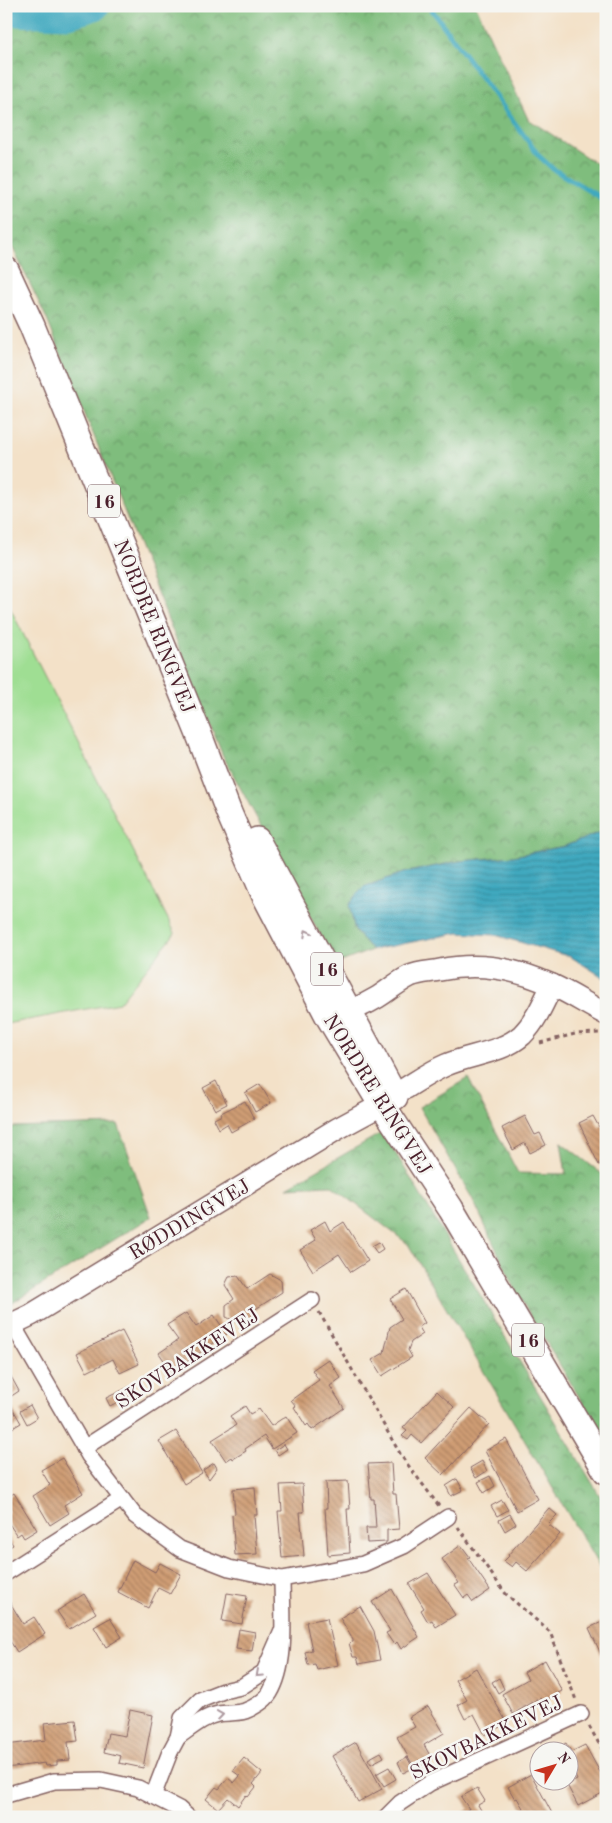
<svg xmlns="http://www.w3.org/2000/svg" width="612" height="1823" font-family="'Old Standard TT',serif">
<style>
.grass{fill:#9fde93;stroke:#747e5f}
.forest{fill:url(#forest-crowns);stroke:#646e54}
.water{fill:url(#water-rules);stroke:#446475}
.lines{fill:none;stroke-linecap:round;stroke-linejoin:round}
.stream{stroke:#3fa9bf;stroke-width:5}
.river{stroke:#3fa9bf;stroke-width:29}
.building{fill:url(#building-back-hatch)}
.street-casing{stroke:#856362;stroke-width:18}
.secondary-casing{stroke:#856362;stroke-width:24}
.primary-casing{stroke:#856362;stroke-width:28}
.path{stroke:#856362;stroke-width:3;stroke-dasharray:4 4;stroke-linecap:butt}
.street{stroke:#fff;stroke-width:15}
.secondary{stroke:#fff;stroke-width:21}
.primary{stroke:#fff;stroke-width:25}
.oneway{stroke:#ae9aa0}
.labels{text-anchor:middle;stroke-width:5;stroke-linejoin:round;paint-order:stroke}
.shield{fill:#f6f6f2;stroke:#7e6067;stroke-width:1}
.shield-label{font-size:19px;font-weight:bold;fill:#4a1f2b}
.street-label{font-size:20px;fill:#4a1f2b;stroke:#f6f6f2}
</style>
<defs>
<pattern id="forest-crowns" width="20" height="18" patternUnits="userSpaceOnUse" patternTransform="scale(1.25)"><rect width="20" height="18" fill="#7fbd7d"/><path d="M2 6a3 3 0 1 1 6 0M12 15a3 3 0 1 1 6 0" fill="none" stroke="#6a9967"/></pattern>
<pattern id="water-rules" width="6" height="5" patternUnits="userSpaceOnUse" patternTransform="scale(1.25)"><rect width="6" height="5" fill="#3fa9bf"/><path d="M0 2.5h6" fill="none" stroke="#37899b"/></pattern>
<pattern id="building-back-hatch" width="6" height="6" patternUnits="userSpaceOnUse" patternTransform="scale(1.25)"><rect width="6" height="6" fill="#cf9d74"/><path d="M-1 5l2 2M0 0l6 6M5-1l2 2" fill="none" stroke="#aa7f5f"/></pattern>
</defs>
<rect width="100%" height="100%" fill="#f6f6f2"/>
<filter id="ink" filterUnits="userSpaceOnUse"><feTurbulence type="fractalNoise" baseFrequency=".02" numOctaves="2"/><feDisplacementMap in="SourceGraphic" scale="10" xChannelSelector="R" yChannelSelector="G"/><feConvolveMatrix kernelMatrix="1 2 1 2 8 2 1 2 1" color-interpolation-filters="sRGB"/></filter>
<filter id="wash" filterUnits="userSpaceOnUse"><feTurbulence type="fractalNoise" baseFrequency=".0096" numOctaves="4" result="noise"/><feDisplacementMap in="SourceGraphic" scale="20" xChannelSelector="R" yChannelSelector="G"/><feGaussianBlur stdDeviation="1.12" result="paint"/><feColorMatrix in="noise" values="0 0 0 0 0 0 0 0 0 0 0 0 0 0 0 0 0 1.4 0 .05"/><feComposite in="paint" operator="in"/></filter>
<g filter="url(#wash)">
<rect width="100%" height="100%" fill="#f3e1c8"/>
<polygon class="grass" points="6,600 175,933 119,1003 6,1024"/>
<g class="forest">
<polygon points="6,6 476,6 528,119 606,170 606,830 565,846 513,856 460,861 403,873 363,887 355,931 372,950 336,964 223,756 46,317 6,234"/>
<polygon points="468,1078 518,1173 566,1174 561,1142 606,1177 606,1442 517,1293 472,1198 419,1107"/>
<polygon points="118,1124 151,1217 6,1307 6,1129 10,1127"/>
<polygon points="383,1132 606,1506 606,1578 408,1244 331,1185 287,1187"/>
</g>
<polygon class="water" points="606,830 606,979 571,957 495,935 458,933 372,950 355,931 349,905 363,887 403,873 460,861 513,856 565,846"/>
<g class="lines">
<polyline class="stream" points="429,6 539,156 553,169 606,201"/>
<polyline class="river" points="6,10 13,12 69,14 95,6"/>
</g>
<g id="blocks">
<g class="building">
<polygon points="216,1081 227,1104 215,1110 203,1088"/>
<polygon points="260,1084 271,1103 255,1112 245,1093"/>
<polygon points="245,1101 254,1119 231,1132 227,1124 219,1129 214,1119 222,1115 221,1113"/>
<polygon points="525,1116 535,1135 540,1133 546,1145 530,1153 525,1143 513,1150 502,1128"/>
<polygon points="593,1116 599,1127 606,1124 606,1161 599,1165 579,1123"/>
<polygon points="325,1221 330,1231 344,1222 368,1261 351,1272 339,1254 313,1271 300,1250 316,1240 310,1230"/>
<polygon points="379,1242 383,1249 377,1253 372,1246"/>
<polygon points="270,1274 281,1280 282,1292 251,1312 253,1314 251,1319 245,1319 244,1318 237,1322 226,1317 226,1305 234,1299 225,1285 229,1277 238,1276 247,1289"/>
<polygon points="406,1289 425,1323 419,1327 423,1334 411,1342 408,1350 412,1357 382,1376 372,1360 384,1353 390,1327 402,1319 390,1299"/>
<polygon points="186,1313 196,1327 214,1315 227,1334 172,1372 159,1353 178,1340 167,1325"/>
<polygon points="122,1331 139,1364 120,1373 113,1359 87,1372 77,1353"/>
<polygon points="328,1359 341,1378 330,1386 344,1408 312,1430 308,1424 306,1426 294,1407 296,1406 291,1400 319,1380 312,1370"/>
<polygon points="9,1373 19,1391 7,1399 21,1423 6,1432 6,1374"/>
<polygon points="131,1386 135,1393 110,1406 106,1398"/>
<polygon points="437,1391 454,1407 421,1443 412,1435 408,1440 402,1436 407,1431 403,1428"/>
<polygon points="30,1405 37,1418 27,1424 20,1411"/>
<polygon points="245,1406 250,1414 259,1409 271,1426 286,1416 297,1433 272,1449 264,1436 245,1449 246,1451 233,1459 232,1457 226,1461 212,1440 236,1425 230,1416"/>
<polygon points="471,1408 489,1424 443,1475 425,1458"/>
<polygon points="176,1431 202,1473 184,1484 159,1441"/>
<polygon points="506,1439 538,1499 517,1511 485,1451"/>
<polygon points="284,1444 287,1449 278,1455 275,1450"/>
<polygon points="62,1458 83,1493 64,1505 69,1513 50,1525 33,1496 50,1485 41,1470"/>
<polygon points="482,1461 487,1471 476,1478 470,1468"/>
<polygon points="214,1463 217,1468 209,1479 203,1470"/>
<polygon points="391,1463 393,1494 396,1494 399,1529 387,1530 387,1542 367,1543 366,1528 376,1528 374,1499 371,1499 368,1464"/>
<polygon points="490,1476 495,1486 484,1493 478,1482"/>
<polygon points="457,1479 463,1490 451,1496 446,1486"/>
<polygon points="348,1481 350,1509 347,1509 350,1553 328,1555 325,1508 327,1508 326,1482"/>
<polygon points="302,1484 304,1512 300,1512 304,1556 282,1558 278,1511 282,1511 280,1485"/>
<polygon points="255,1487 257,1515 254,1515 257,1554 235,1555 232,1515 235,1514 233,1489"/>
<polygon points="14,1493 37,1530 24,1538 21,1533 17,1536 6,1519 6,1513 8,1512 6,1498"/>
<polygon points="502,1500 508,1510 497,1516 491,1506"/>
<polygon points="549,1508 557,1515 548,1524 560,1534 527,1571 516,1562 512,1567 504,1561 509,1556 508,1555"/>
<polygon points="510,1514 516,1524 505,1531 499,1520"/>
<polygon points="6,1533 13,1545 6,1549"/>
<polygon points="461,1545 470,1557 468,1558 490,1590 473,1602 468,1595 464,1598 455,1585 459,1583 442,1559"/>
<polygon points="133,1560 155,1572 160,1563 181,1574 170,1594 158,1588 148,1608 118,1592"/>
<polygon points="428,1573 455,1615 436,1627 432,1620 428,1622 421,1610 424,1608 409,1584"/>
<polygon points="392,1589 419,1637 401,1649 397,1642 394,1645 386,1633 390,1631 372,1602"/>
<polygon points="227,1593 247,1596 242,1624 222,1621"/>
<polygon points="84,1594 96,1613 69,1629 57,1611"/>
<polygon points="6,1596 23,1624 34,1617 45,1634 17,1652 10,1641 6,1644"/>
<polygon points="360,1606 374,1631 380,1660 359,1664 357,1657 353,1657 349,1643 353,1642 353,1640 340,1618"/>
<polygon points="110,1618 122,1637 106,1647 94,1627"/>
<polygon points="327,1618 338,1665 317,1670 315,1664 308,1665 305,1652 312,1650 306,1622"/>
<polygon points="606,1620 606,1665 589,1628"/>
<polygon points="239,1629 255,1632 252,1651 236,1649"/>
<polygon points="545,1660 562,1691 542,1702 540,1698 513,1714 502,1694 528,1679 524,1672"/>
<polygon points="476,1668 507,1723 485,1735 474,1714 465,1719 458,1705 467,1700 455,1680"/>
<polygon points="499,1678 504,1689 498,1693 492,1682"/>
<polygon points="428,1706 444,1733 424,1745 432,1759 415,1769 397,1737 415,1727 409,1717"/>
<polygon points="130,1710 153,1715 143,1768 119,1763 121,1756 104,1752 108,1733 125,1736"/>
<polygon points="75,1720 78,1741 68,1742 70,1760 57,1761 57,1765 46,1766 45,1763 6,1768 6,1745 46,1740 44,1723"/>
<polygon points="356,1742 382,1789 358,1802 332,1756"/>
<polygon points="566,1743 571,1752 585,1745 606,1783 606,1791 578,1806 567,1785 577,1780 570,1766 570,1750 552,1750"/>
<polygon points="381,1752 384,1757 371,1764 368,1759"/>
<polygon points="407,1757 413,1768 403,1773 398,1762"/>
<polygon points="244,1758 262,1773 253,1784 256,1787 248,1797 246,1795 238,1806 228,1798 218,1809 206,1799 216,1787 219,1789 228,1778 234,1783 240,1776 233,1771"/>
<polygon points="389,1767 396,1779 384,1786 376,1774"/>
<polygon points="531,1774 554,1817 524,1817 527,1815 517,1798 515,1799 508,1787"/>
<polygon points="477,1788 485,1801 478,1805 485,1817 461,1817 460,1814 469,1809 461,1797"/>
</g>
</g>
</g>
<g filter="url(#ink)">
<use href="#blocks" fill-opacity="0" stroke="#856362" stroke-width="1"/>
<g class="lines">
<defs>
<g id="street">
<polyline points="16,1322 18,1334 89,1456 135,1516 180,1549 229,1568 282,1579 363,1564 404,1546 448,1517"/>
<polyline points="84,1448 312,1300"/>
<polyline points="6,1573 122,1499"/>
<path d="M178 1737C191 1728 203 1717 218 1714 227 1712 236 1714 245 1711 253 1708 265 1701 270 1693 288 1663 282 1613 282 1579"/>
<polyline points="6,1795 54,1781 101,1780 138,1788 179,1809 188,1817"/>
<polyline points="153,1796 170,1752 178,1737 182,1718 200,1700 223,1691 241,1687 264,1672 282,1631"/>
<polyline points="386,1817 400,1803 430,1783 581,1714"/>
</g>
<g id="secondary">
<path d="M332 1015C349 1012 363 1006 378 997 389 990 398 982 410 976 419 972 430 972 440 970 478 962 517 969 552 985 570 993 588 1005 606 1014"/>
<path d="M406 1088C419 1080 432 1071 446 1065 471 1054 502 1053 522 1035 536 1021 544 1002 552 985"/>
<polyline points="6,1327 31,1315 337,1129 372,1110"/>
</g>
<g id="primary">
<polyline points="6,270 32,326 198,732 229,813 264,894 328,1016 375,1094 451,1209 606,1471"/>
<polyline points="257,840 395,1097"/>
</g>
</defs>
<use href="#street" class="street-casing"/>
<use href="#secondary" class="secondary-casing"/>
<use href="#primary" class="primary-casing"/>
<g class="path">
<polyline points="540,1043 575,1034 600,1033"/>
<polyline points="319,1312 402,1457 439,1506"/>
<polyline points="458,1527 506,1594 550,1632 576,1700"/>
<polyline points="589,1726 606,1756"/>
</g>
<use href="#street" class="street"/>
<use href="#secondary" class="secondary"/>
<use href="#primary" class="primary"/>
</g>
<defs><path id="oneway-chevron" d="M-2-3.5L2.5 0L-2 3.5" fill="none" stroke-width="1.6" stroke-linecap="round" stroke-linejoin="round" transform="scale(1.25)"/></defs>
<g class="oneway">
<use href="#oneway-chevron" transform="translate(307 933) rotate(-118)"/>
<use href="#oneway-chevron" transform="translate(259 1674) rotate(138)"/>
<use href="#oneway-chevron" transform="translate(220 1715) rotate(-8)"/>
</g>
</g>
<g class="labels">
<g class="shield">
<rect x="88" y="484.5" width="32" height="33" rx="4"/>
<rect x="311" y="952.5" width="32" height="33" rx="4"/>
<rect x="512" y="1323.5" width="32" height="33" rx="4"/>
</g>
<g class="shield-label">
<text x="104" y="508">16</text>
<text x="327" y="976">16</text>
<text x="528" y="1347">16</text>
</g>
<g class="street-label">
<text transform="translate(155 626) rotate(68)" y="7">NORDRE RINGVEJ</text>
<text transform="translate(378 1094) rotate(58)" y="7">NORDRE RINGVEJ</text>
<text transform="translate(189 1219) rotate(-31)" y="7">RØDDINGVEJ</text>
<text transform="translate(187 1358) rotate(-33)" y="7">SKOVBAKKEVEJ</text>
<text transform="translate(486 1737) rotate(-26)" y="7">SKOVBAKKEVEJ</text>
</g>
</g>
<rect width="612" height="1823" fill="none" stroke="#f6f6f2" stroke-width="25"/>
<g transform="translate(554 1766) rotate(52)"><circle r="24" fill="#f6f6f2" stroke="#b1a0a2"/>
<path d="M0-4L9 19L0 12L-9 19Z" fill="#c8321e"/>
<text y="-8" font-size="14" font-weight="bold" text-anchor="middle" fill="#4a1f2b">N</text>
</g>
</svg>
